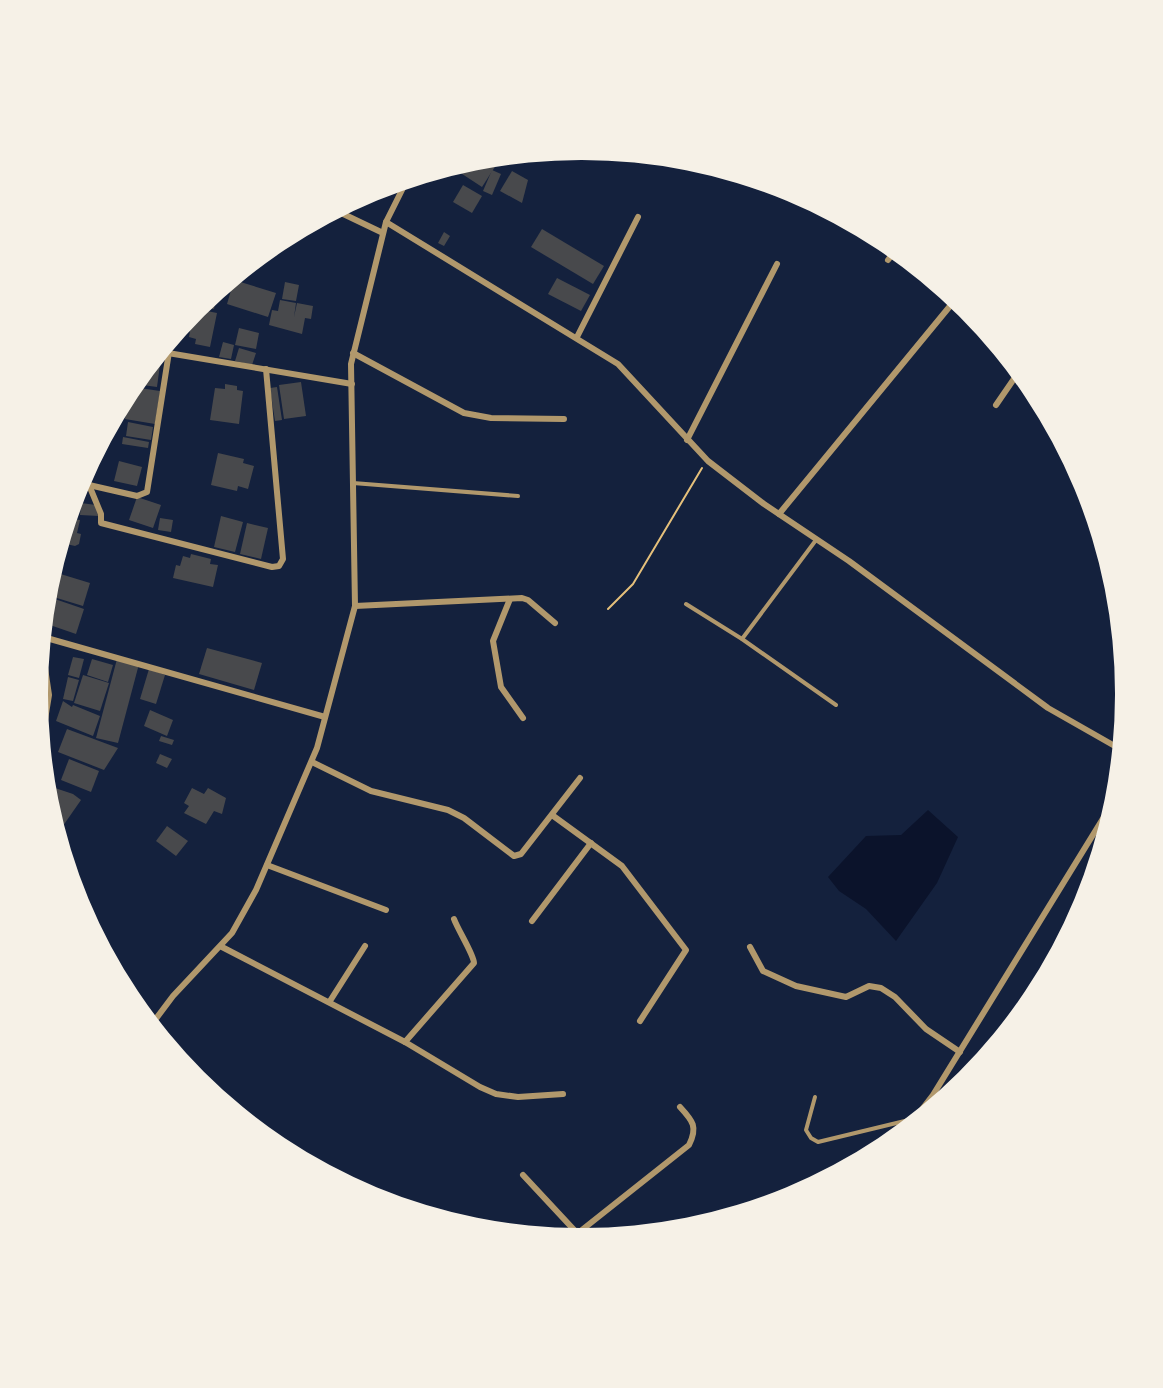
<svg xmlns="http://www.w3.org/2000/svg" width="1163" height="1388" font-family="Manrope,sans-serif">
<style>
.water{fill:#0b132b}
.building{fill:#48494c}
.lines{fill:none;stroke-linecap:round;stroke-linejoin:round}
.path{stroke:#e5c07b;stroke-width:2}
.service{stroke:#b1986c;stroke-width:4}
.minor{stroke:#b1986c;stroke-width:6}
</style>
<rect width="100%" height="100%" fill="#14213d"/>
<polygon class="water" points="928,810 958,837 937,883 896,941 866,909 839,891 828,877 866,836 901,835"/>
<g class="building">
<polygon points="492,159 498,162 482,187 456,170 459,166"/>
<polygon points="492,170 501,174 492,195 483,191"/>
<polygon points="512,171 528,180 522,203 500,191"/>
<polygon points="463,185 482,196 472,213 453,202"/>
<polygon points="542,229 604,266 593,284 531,247"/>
<polygon points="444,232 450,236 444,246 438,243"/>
<polygon points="557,278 590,295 581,311 548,294"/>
<polygon points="234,280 276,293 268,317 227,304"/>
<polygon points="285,282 299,285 296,301 282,299"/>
<polygon points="217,293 214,309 200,307"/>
<polygon points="280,300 296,303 294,317 297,303 313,306 311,319 305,318 302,334 269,325 272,310 278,311"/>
<polygon points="197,309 217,313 210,347 195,344 196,339 189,337 193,314"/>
<polygon points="239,328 259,333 256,349 235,345"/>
<polygon points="223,342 234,345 231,359 219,357"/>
<polygon points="239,348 256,353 252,365 235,361"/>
<polygon points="158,357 161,357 157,387 135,384"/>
<polygon points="301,382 306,416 284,419 279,385"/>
<polygon points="225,384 237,386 237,390 243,391 239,424 210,420 215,388 225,389"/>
<polygon points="133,387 160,391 155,424 125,419 129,393"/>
<polygon points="277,387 282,420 275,421 270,388"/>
<polygon points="128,422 153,427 151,440 126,436"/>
<polygon points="123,437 149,442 148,448 122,444"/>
<polygon points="218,453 244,459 243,463 254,466 248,489 238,486 237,491 211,485"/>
<polygon points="119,461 142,467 137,486 114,481"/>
<polygon points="137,497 161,505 153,528 129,520"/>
<polygon points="81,503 96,505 99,516 80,515"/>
<polygon points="221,516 243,522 235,552 214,547"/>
<polygon points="69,518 80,520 77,533 81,534 79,544 75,546 62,543"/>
<polygon points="160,518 173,520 171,532 158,530"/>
<polygon points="247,523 268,528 261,559 240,554"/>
<polygon points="191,554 211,559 210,564 218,565 213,587 173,578 176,565 180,566 183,556 190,558"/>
<polygon points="54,572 90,583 83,606 47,595"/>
<polygon points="49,597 84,609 76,634 44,623"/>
<polygon points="207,648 262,663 254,690 199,674"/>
<polygon points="73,657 84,659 79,678 68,675"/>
<polygon points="92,659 113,665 108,682 87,675"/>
<polygon points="117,659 139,664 118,743 96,738"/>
<polygon points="149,669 165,675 156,704 140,699"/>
<polygon points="83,675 109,683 100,711 74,703"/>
<polygon points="68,677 79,680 73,701 63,699"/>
<polygon points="63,701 72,707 73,705 100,716 93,736 56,721"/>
<polygon points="150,710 173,720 167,736 144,726"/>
<polygon points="67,729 118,748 104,770 58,752"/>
<polygon points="161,736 174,740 172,745 159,741"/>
<polygon points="160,754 172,759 167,768 156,763"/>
<polygon points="69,759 99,771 91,792 61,780"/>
<polygon points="55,788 73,794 81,800 58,833 48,797"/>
<polygon points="192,788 204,794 208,788 226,798 222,814 214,811 206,824 184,813 189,806 184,803"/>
<polygon points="167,826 188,841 176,856 156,841"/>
</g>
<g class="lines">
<polyline class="path" points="608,609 633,584 702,468"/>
<g class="service">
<polyline points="353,483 518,496"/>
<polyline points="686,604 742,639 836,705"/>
<polyline points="742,639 816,540"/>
<polyline points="815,1097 806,1130 811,1138 818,1142 913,1119"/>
</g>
<g class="minor">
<polyline points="406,182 386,222 618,364 708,461 764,504 849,561 1048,708 1120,749"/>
<polyline points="337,211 383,233"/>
<polyline points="888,260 895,251"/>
<polyline points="577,337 638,217"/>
<polyline points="162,352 352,384"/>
<polyline points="353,353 464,413 491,418 564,419"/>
<polyline points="996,405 1018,373"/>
<polyline points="687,440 777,264"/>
<polyline points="81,482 89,485 101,514 101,523 272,567 279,566 283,559 266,369"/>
<polyline points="89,485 137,496 147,492 169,352"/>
<polyline points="779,514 955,300"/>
<polyline points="510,599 493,641 501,687 523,718"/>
<polyline points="355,606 522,598 528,600 555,623"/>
<polyline points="43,637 325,717"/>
<polyline points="42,738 49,695 42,648"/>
<polyline points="312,762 371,791 448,810 464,818 514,856 521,854 580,778"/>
<polyline points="552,815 622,866 686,950 640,1021"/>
<polyline points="267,865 386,910"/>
<polyline points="532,921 591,843"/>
<polyline points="222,947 405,1042 480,1087 496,1094 518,1097 563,1094"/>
<polyline points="750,947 763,971 796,986 846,997 869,986 881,988 895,997 926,1029 960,1052"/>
<polyline points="330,1001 365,946"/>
<polyline points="152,1024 173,996 232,933 256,890 317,748 355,606 351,364 386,222"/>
<path d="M405 1042 474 963C474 955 458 930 454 919"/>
<polyline points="910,1125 933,1095 1115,799"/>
<polyline points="523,1175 577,1233"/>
<path d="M573 1237 689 1145C698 1127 693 1121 680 1107"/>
</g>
</g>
<path d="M0 0H1163V1388H0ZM581 160H582A533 533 0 0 1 1115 693V695A533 533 0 0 1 582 1228H581A533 533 0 0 1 48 695V693A533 533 0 0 1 581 160Z" fill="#f6f1e7" fill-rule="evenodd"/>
</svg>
